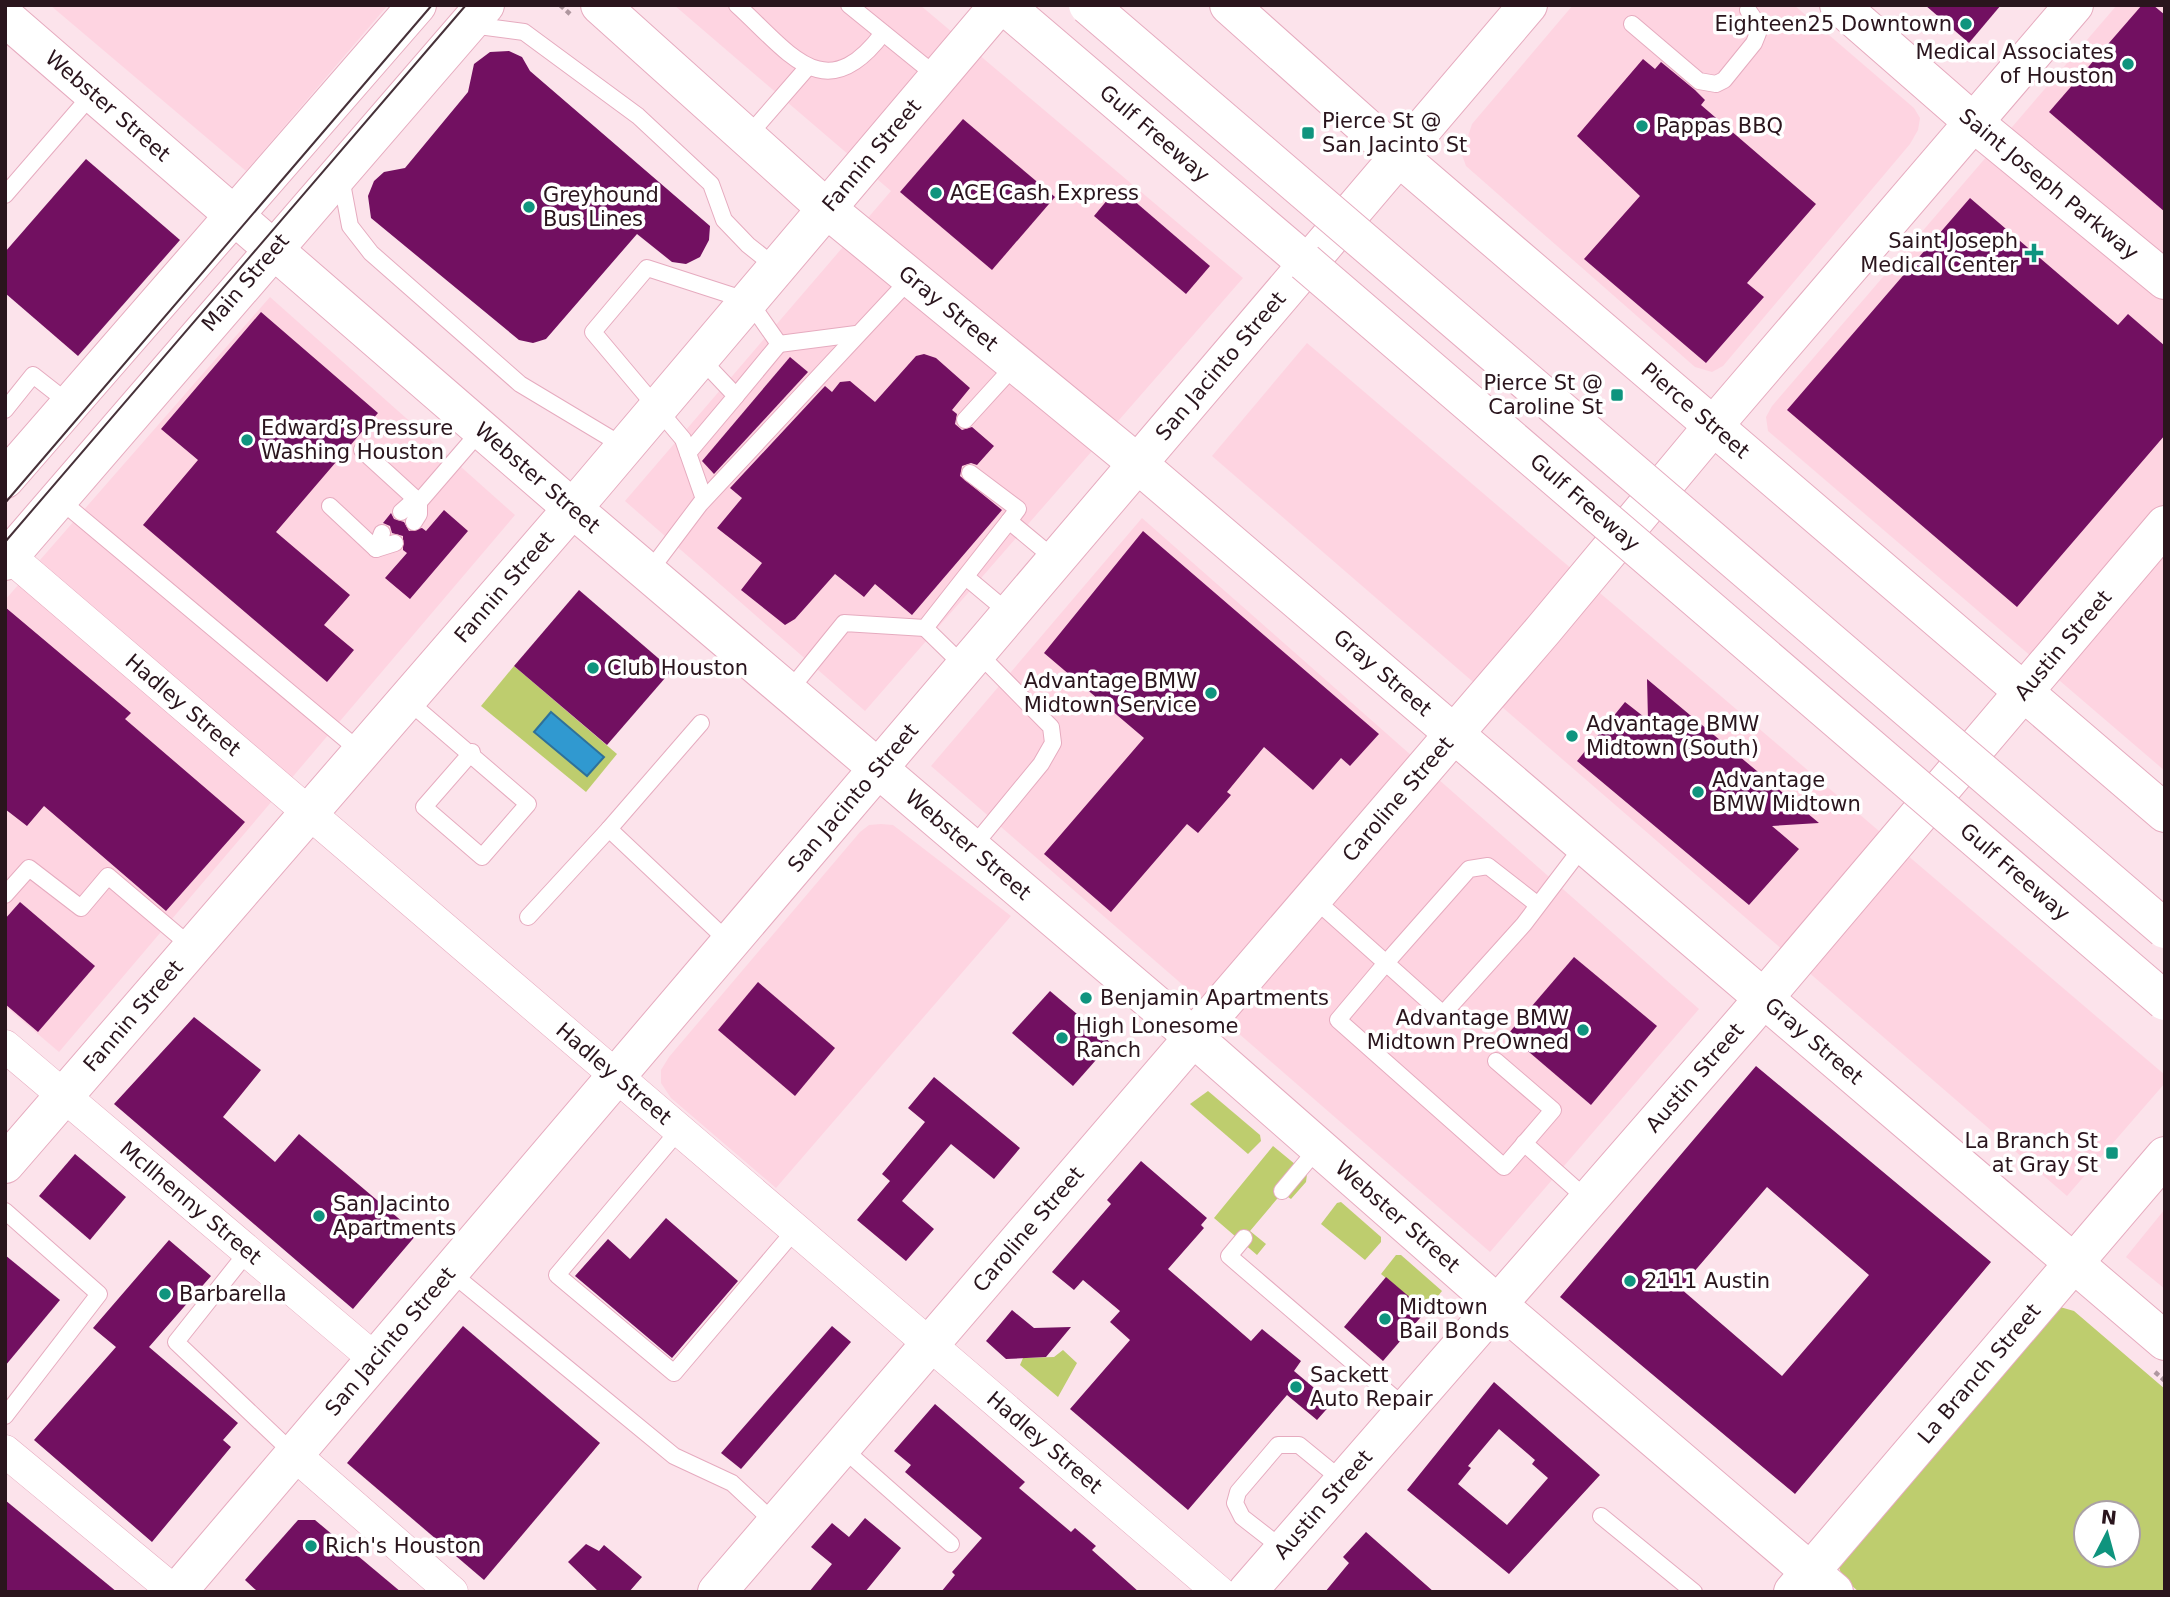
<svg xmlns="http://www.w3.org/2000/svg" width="2170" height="1597" font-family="'DejaVu Sans',sans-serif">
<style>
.built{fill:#fed4e1}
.green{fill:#becd6e;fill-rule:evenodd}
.water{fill:#3099d0;stroke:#2e719a;stroke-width:2}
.building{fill:#721061;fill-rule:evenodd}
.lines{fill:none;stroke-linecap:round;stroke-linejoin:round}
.service-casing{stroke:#e6abbf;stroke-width:18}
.minor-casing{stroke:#e6abbf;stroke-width:33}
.tertiary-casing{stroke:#e6abbf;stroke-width:40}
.secondary-casing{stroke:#e6abbf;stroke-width:40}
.primary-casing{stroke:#e6abbf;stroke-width:40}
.motorway-casing{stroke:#e6abbf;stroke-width:40}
.path{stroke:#af979f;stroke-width:4.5;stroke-dasharray:5 3.5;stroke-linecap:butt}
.service{stroke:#fff;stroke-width:16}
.minor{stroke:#fff;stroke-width:32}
.tertiary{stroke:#fff;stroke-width:38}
.secondary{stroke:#fff;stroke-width:38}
.primary{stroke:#fff;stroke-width:38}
.motorway{stroke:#fff;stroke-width:38}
.tram{stroke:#463139;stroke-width:2}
.motorway-bridge-casing{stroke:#e6abbf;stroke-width:40;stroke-linecap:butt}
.motorway-bridge{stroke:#fff;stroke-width:38}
.poi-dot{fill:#0f947e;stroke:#fff;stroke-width:2.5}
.labels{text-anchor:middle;stroke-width:7;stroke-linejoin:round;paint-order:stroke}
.poi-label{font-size:21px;fill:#2a151d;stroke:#fff;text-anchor:start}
.street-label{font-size:21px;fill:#2a151d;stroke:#fff}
</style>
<rect width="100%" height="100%" fill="#fce3eb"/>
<g class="built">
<polygon points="50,5 388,5 246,171"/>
<polygon points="674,5 920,5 1243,278 865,711 625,501 891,191"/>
<polygon points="1573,5 1794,5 1914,108 1920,118 1918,130 1910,144 1723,366 1712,372 1695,367 1466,166 1462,155 1472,124"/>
<polygon points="2117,5 2165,5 2165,771 1768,431 1766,417 1772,406"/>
<polygon points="270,297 515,515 59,1052 5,1006 5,600"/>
<polygon points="1307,343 2165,1075 2165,1083 2067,1196 1212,456"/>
<polygon points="1142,518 1699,1009 1490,1252 931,766"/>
<polygon points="881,824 893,825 1011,916 776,1188 671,1098 661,1083 661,1070 669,1057 860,832 869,825"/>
<polygon points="2165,1209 2165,1289 2126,1257"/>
</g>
<g class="green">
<polygon points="514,666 617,754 586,792 481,706"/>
<polygon points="1208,1091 1260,1135 1261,1141 1248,1154 1190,1104"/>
<polygon points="1273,1146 1307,1174 1306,1182 1291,1199 1282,1193 1250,1231 1266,1244 1257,1255 1214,1218"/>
<polygon points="1341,1202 1381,1237 1381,1242 1365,1260 1321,1224 1337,1203"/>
<polygon points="1396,1255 1401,1255 1442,1291 1426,1311 1381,1274"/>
<path d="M2060 1307 2074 1311 2165 1389V1592H1859L1843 1578 1838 1565ZM2086 1513H2128V1555H2086Z"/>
<polygon points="1063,1350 1077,1363 1058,1397 1020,1365 1023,1358 1054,1357"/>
</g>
<polygon class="water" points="551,712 604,757 587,776 534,732"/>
<g class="building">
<polygon points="1925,5 2001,5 1969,43"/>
<polygon points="2142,5 2153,5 2165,15 2165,212 2049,112"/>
<polygon points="509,51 522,57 530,71 710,226 709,240 700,257 686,264 672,262 637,234 546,339 533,343 519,340 371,218 368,196 374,181 384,172 405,168 468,92 474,64 490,52"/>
<polygon points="1643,59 1655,69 1661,62 1695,90 1705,100 1701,105 1816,204 1747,283 1764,297 1706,363 1584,259 1640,196 1577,136"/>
<polygon points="963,119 1055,197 992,270 900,192"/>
<polygon points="86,159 180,240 78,356 5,293 5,252"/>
<polygon points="1118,187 1210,266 1186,294 1094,216"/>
<polygon points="1970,198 2118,325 2128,314 2165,346 2165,435 2017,607 1787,410"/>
<polygon points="261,312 378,413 276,532 350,595 324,625 354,650 327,682 143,525 198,460 161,429"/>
<polygon points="924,354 936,358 970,388 952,410 957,414 955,424 962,430 972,427 994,446 977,465 971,463 962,466 960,476 1002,510 912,615 875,584 864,597 835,574 795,619 785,625 741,590 762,563 717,528 742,498 730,488 825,386 832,392 840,382 850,381 875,402 916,356"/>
<polygon points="790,357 808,372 714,474 702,461"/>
<polygon points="444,510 468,531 410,599 385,578 407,553 403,550 403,536 392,533 390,526 383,523 391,513 394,519 404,522 409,531 422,528 426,531"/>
<polygon points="1143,531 1379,734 1350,766 1341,758 1313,790 1264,747 1227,792 1231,795 1198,833 1187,824 1111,912 1044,854 1144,738 1044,653"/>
<polygon points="579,590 672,670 607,745 514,666"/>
<polygon points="5,607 131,713 125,719 245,822 166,911 44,806 27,826 5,809"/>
<polygon points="1647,679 1819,823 1772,826 1799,849 1749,905 1577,761 1625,702 1648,720"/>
<polygon points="20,902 95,966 38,1032 5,1004 5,919"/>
<polygon points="1574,957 1657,1026 1591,1105 1508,1034"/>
<polygon points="758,982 835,1048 795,1096 718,1030"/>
<polygon points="1050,991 1111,1043 1073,1086 1012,1033"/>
<polygon points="194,1017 261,1070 223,1117 275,1162 299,1134 417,1234 353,1309 114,1104"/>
<path d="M1756 1066 1991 1262 1795 1494 1560 1297ZM1767 1187 1869 1275 1782 1376 1680 1288Z"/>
<polygon points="934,1077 1020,1148 994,1179 951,1144 902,1201 934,1229 906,1261 857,1220 890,1181 882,1174 925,1122 908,1108"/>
<polygon points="75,1154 126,1197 90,1240 39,1196"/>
<polygon points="1141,1161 1207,1218 1201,1225 1204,1228 1168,1269 1251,1341 1262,1329 1301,1361 1294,1371 1332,1403 1317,1420 1287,1395 1188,1510 1070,1409 1130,1340 1110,1322 1120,1311 1083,1280 1074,1290 1052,1272 1111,1204 1107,1200"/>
<polygon points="666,1218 738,1281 672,1358 575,1276 608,1239 630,1259"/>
<polygon points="169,1240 211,1276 149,1347 238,1423 223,1440 231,1447 152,1542 34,1440 116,1347 93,1328"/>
<polygon points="5,1255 60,1300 5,1366"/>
<polygon points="1386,1277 1426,1311 1383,1361 1344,1327"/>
<polygon points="1012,1310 1034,1328 1071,1327 1046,1357 1006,1359 986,1341"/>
<polygon points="463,1326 600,1443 484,1580 347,1463"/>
<polygon points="832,1326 851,1342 741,1469 721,1453"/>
<path d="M1494 1382 1600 1475 1509 1574 1407 1490ZM1499 1429 1535 1460 1532 1464 1548 1478 1507 1525 1458 1484 1471 1468 1468 1466Z"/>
<polygon points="935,1404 1025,1482 1019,1488 1071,1532 1075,1528 1096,1546 1092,1550 1139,1592 941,1592 955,1575 952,1572 982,1538 905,1472 911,1465 894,1451"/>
<polygon points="5,1500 117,1592 5,1592"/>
<polygon points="865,1518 901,1548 865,1592 809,1592 832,1564 811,1547 832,1523 849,1537"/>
<polygon points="298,1520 315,1520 401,1592 258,1592 245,1580"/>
<polygon points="1366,1532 1434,1592 1325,1592 1349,1563 1343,1557"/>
<polygon points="586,1544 599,1551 604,1545 642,1577 629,1592 599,1592 568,1562"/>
</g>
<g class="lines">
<defs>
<g id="service">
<path d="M737 5C788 51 825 111 883 33"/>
<polyline points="849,5 939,78"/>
<polyline points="1632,24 1699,81 1716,84 1724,80 1754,43 1758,33 1757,23 1748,10"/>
<polyline points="471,25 524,32 638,116 711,184 724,220 748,245 777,268"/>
<polyline points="747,137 807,68"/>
<polyline points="341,178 350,226 371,253 520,384 625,447"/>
<polyline points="5,195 94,92"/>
<polyline points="779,344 856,334"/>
<polyline points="5,410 33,375 70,404"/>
<polyline points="965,420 1016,364"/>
<polyline points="362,450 419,502 482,429"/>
<polyline points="688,453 736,396 700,358"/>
<polyline points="970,473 1018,509 1009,521"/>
<polyline points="704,499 683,439 593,332 647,268 749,301 779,344 736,396"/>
<polyline points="60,500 361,752"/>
<polyline points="330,506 376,549"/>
<polyline points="401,512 410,504 419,502 419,514 414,522"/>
<polyline points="382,533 376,549 395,543"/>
<polyline points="648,573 700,504 911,278"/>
<polyline points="966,577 1009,613"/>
<polyline points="925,628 965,667"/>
<polyline points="788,692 844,623 925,628 1009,521 1056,560"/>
<polyline points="407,700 528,804 482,857 424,807 472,752"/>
<polyline points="701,723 609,829 730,943"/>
<polyline points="971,849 1041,764 1053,743 1051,727 978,653"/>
<polyline points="5,895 29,868 81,908 108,876 193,948"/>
<polyline points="1312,897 1386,963 1338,1020 1504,1167 1553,1110 1496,1061"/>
<polyline points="1538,905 1488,866 1469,869 1386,963 1443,1014 1524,924 1584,845"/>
<polyline points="528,917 609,829"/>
<polyline points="680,1129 557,1275 674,1373 796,1229"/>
<polyline points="1524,1143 1588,1200"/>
<polyline points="1282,1191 1318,1148"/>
<polyline points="5,1211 99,1294 5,1416"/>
<polyline points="1244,1238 1229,1256 1406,1408"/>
<polyline points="249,1250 176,1342 295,1455"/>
<polyline points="449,1271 674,1456 732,1483 775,1523"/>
<polyline points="840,1446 951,1544"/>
<polyline points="1601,1516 1694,1592"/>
<polyline points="1283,1549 1242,1517 1235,1503 1238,1492 1278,1445 1299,1445 1343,1481"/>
</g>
<g id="minor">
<path id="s1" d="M9 556 1219 1592"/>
<path id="s2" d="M5 1046 376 1360"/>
<polyline points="5,1451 175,1592"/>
<polyline points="296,1456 452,1592"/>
</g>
<g id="tertiary">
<path id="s3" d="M1839 5 1973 122 2165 280"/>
<path id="s4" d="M717 1592 1544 629 1714 425 2074 5"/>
<path id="s5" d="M1247 1592 1746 1019 2165 525"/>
<path id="s6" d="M1793 1592 2165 1156"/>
</g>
<g id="secondary">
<path id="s7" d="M600 5 827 209 1138 464 2165 1341"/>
<path id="s8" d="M1229 5 1398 156 2165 813"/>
<path id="s9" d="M5 17 572 508 1169 1016 1497 1304 1834 1592"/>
<polyline points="5,479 417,5"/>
<path id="s10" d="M5 561 485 5"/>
</g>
<g id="primary">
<path id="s11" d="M5 1164 590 488 999 5"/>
<path id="s12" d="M177 1592 1528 5"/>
</g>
<g id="motorway">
<path id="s13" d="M1004 5 1305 262"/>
</g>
</defs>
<use href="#service" class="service-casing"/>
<use href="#minor" class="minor-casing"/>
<use href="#tertiary" class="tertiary-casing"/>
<use href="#secondary" class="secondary-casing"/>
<use href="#primary" class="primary-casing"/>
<use href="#motorway" class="motorway-casing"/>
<g class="path">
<polyline points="560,5 570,14"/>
<polyline points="2155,1372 2165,1381"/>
</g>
<use href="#service" class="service"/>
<use href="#minor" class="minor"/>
<use href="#tertiary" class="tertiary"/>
<use href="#secondary" class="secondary"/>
<use href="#primary" class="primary"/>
<use href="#motorway" class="motorway"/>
<g class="tram">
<polyline points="5,503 432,5"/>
<polyline points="5,542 466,5"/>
</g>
<defs>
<g id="motorway-bridge">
<polyline points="1088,5 2165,929"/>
<path id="s14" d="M1305 262 2165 1001"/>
</g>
</defs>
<use href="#motorway-bridge" class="motorway-bridge-casing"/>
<use href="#motorway-bridge" class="motorway-bridge"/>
</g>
<g class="poi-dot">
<circle cx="1966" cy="24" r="7"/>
<circle cx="2128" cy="64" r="7"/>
<circle cx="1642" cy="126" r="7"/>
<rect x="1301" y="126" width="14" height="14" rx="3.5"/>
<circle cx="936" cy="193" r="7"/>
<circle cx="529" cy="207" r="7"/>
<path d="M2030.5 242.5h7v7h7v7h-7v7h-7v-7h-7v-7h7z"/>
<rect x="1610" y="388" width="14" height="14" rx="3.5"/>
<circle cx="247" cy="440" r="7"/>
<circle cx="593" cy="668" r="7"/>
<circle cx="1211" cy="693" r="7"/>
<circle cx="1572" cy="736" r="7"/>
<circle cx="1698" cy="792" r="7"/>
<circle cx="1086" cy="998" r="7"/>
<circle cx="1583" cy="1030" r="7"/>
<circle cx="1062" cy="1038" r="7"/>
<rect x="2105" y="1146" width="14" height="14" rx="3.5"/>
<circle cx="319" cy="1216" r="7"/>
<circle cx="1630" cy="1281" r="7"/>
<circle cx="165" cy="1294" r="7"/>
<circle cx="1385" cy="1319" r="7"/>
<circle cx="1296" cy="1387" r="7"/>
<circle cx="311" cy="1546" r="7"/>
</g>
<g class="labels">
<g class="poi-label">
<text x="1952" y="31" text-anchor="end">Eighteen25 Downtown</text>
<text x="2114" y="59" text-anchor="end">Medical Associates<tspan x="2114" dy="24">of Houston</tspan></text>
<text x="1322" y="128">Pierce St @<tspan x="1322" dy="24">San Jacinto St</tspan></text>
<text x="1656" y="133">Pappas BBQ</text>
<text x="950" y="200">ACE Cash Express</text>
<text x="543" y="202">Greyhound<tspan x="543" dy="24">Bus Lines</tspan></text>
<text x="2018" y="248" text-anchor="end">Saint Joseph<tspan x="2018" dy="24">Medical Center</tspan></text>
<text x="1603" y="390" text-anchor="end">Pierce St @<tspan x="1603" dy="24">Caroline St</tspan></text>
<text x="261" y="435">Edward’s Pressure<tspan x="261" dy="24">Washing Houston</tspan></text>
<text x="607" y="675">Club Houston</text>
<text x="1197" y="688" text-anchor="end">Advantage BMW<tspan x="1197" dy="24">Midtown Service</tspan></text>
<text x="1586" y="731">Advantage BMW<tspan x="1586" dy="24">Midtown (South)</tspan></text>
<text x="1712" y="787">Advantage<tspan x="1712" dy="24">BMW Midtown</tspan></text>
<text x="1100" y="1005">Benjamin Apartments</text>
<text x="1569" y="1025" text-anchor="end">Advantage BMW<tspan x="1569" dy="24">Midtown PreOwned</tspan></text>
<text x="1076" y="1033">High Lonesome<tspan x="1076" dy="24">Ranch</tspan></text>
<text x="2098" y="1148" text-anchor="end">La Branch St<tspan x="2098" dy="24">at Gray St</tspan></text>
<text x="333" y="1211">San Jacinto<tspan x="333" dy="24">Apartments</tspan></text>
<text x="1644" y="1288">2111 Austin</text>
<text x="179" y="1301">Barbarella</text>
<text x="1399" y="1314">Midtown<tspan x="1399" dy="24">Bail Bonds</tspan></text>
<text x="1310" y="1382">Sackett<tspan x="1310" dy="24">Auto Repair</tspan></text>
<text x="325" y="1553">Rich's Houston</text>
</g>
<g class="street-label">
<text dy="7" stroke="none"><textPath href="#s9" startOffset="136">Webster Street</textPath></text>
<text dy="7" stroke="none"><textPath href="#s13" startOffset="198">Gulf Freeway</textPath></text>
<text dy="7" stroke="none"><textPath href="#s11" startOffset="1330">Fannin Street</textPath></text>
<text dy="7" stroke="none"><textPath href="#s3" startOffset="276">Saint Joseph Parkway</textPath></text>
<text dy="7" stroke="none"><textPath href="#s10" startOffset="368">Main Street</textPath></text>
<text dy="7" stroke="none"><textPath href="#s7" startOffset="462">Gray Street</textPath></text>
<text dy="7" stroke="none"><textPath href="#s12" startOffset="1610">San Jacinto Street</textPath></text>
<text dy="7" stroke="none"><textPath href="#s8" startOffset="618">Pierce Street</textPath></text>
<text dy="7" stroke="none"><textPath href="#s9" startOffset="704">Webster Street</textPath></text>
<text dy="7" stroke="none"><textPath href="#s14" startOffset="369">Gulf Freeway</textPath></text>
<text dy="7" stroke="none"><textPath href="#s11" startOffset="763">Fannin Street</textPath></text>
<text dy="7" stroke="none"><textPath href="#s5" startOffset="1250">Austin Street</textPath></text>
<text dy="7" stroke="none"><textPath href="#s7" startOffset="1029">Gray Street</textPath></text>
<text dy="7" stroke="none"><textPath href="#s1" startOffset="229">Hadley Street</textPath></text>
<text dy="7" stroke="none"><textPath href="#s12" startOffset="1043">San Jacinto Street</textPath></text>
<text dy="7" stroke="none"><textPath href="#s4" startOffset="1045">Caroline Street</textPath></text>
<text dy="7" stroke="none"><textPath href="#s9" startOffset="1270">Webster Street</textPath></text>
<text dy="7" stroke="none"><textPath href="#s14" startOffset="936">Gulf Freeway</textPath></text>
<text dy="7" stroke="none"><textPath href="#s11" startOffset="196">Fannin Street</textPath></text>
<text dy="7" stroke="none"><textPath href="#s7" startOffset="1596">Gray Street</textPath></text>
<text dy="7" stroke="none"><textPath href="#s1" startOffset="796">Hadley Street</textPath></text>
<text dy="7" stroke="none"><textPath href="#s5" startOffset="682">Austin Street</textPath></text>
<text dy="7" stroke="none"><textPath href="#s2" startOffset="243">McIlhenny Street</textPath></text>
<text dy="7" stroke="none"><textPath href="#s9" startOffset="1838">Webster Street</textPath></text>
<text dy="7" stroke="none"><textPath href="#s4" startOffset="478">Caroline Street</textPath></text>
<text dy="7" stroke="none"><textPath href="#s12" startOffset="329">San Jacinto Street</textPath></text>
<text dy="7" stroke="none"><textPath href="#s6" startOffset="287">La Branch Street</textPath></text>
<text dy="7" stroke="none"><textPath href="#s1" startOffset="1363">Hadley Street</textPath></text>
<text dy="7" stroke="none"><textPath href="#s5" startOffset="116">Austin Street</textPath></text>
</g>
</g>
<rect width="2170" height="1597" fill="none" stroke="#2a151d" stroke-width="14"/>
<g transform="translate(2107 1534) rotate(6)"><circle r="33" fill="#ffffff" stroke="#aaa1a5" stroke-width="2"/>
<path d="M0-5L12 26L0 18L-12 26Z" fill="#0f947e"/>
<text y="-10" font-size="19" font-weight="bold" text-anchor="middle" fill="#2a151d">N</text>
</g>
</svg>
